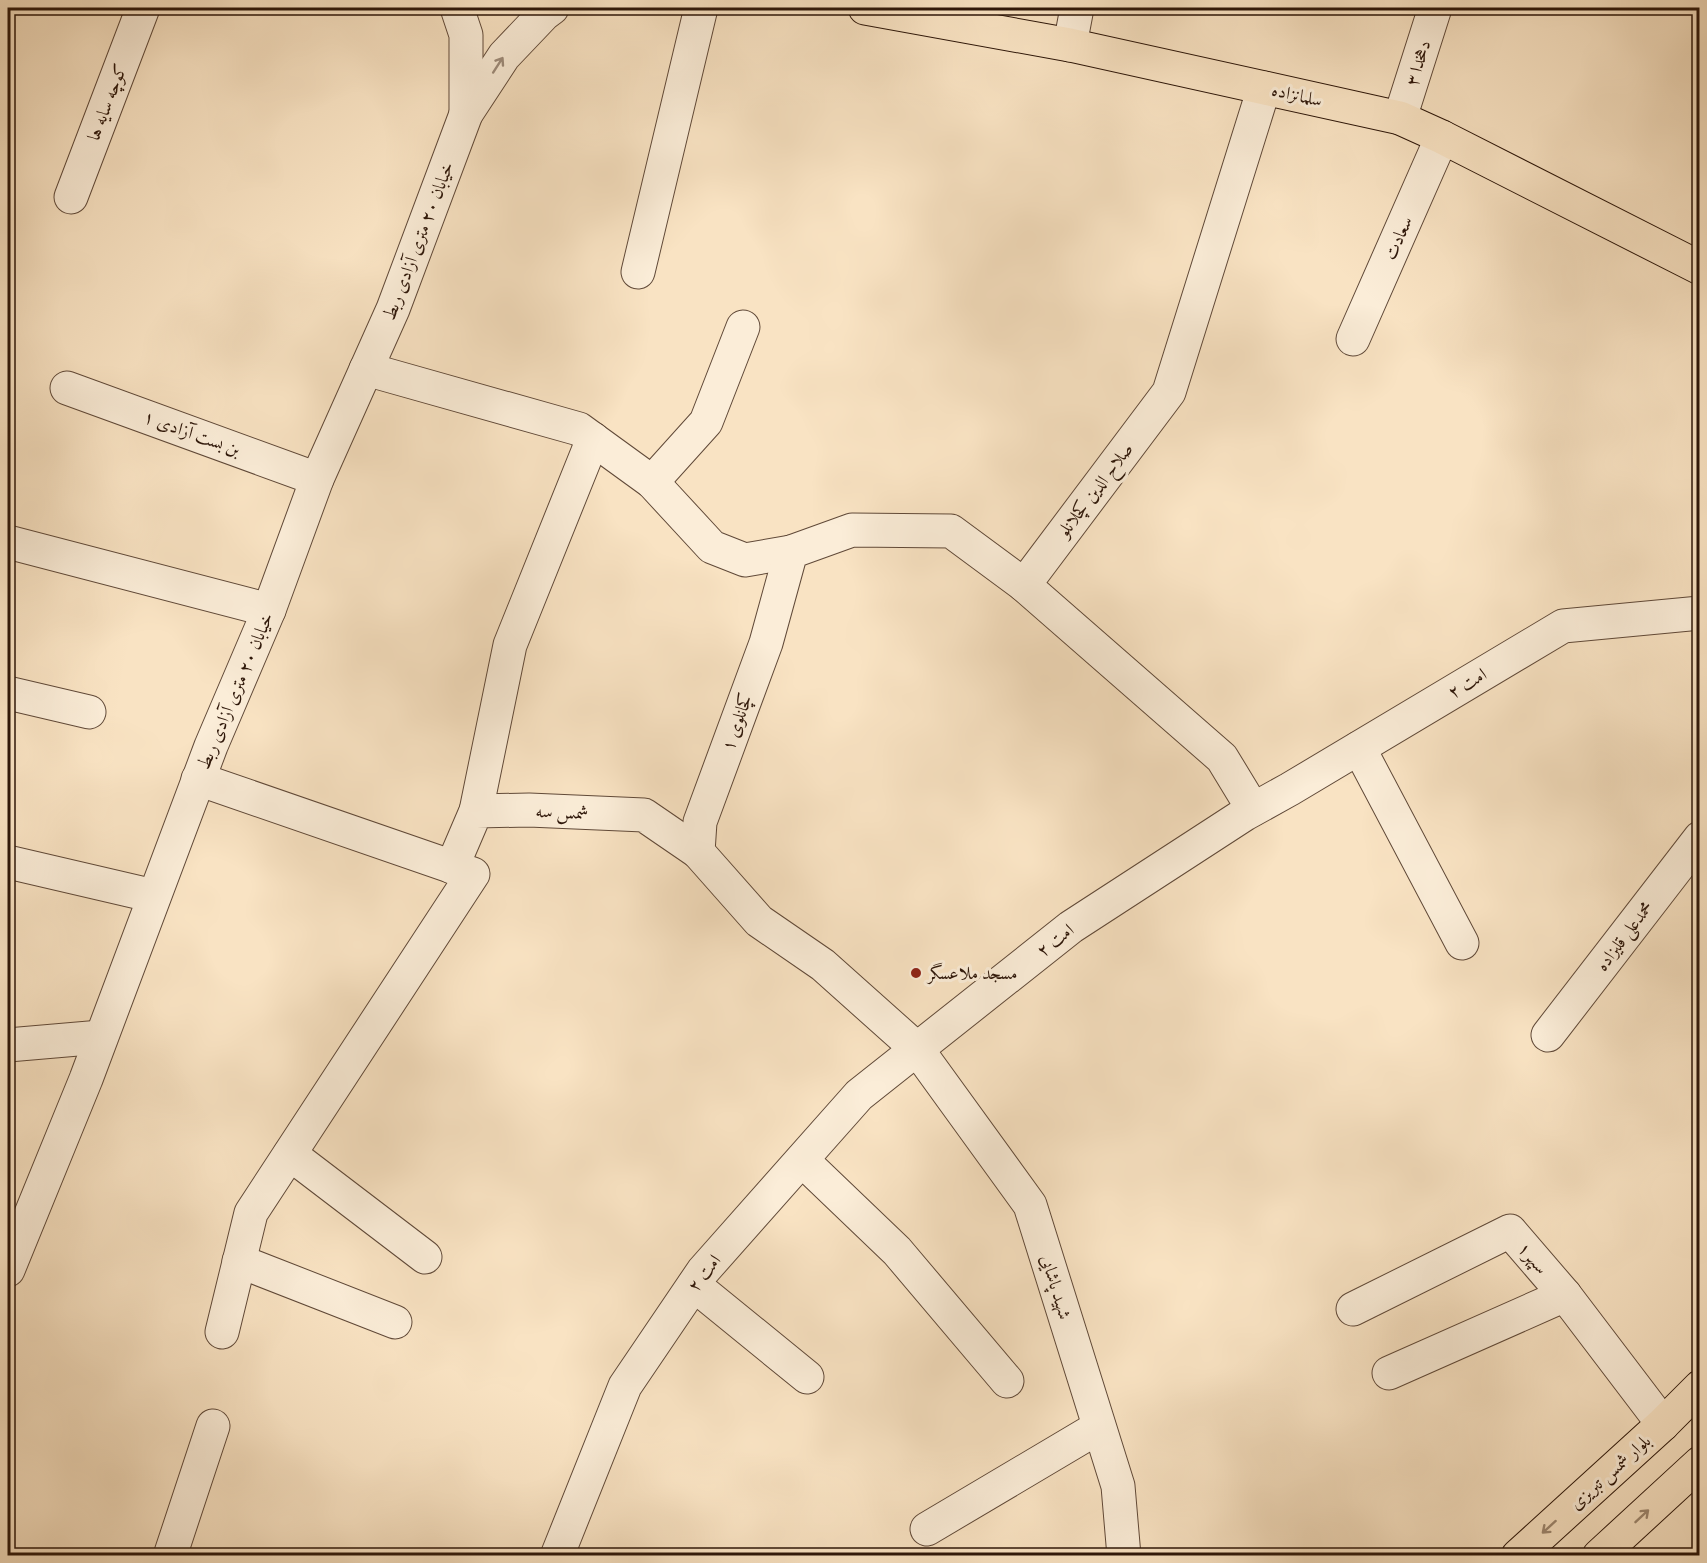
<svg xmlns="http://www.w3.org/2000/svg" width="1707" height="1563" font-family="'IM FELL English',Amiri,serif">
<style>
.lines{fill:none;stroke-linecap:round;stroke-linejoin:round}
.minor-casing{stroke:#604938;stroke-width:35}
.major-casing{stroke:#2d1609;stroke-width:35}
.minor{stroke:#fbedd8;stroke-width:33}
.major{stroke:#f9e3c3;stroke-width:33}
.oneway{stroke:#9e8c7b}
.oneway2{stroke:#9d876f}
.poi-dot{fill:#8f2418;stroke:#fbedd8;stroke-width:2}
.labels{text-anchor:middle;stroke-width:6;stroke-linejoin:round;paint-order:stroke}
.street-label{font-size:18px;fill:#2d1609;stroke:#fbedd8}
.poi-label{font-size:18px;fill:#2d1609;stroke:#fbedd8;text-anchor:start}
</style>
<rect width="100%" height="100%" fill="#f9e3c3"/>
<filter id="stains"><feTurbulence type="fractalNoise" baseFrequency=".00333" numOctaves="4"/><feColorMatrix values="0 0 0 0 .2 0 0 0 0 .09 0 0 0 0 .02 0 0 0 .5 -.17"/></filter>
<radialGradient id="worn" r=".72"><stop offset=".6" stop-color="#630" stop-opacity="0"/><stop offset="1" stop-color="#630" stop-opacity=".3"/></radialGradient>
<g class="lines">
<defs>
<g id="minor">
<polyline points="457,8 466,35 466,114"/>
<polyline points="1070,45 1077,8"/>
<polyline points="1400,118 1435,8"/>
<polyline points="71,197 143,8"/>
<polyline points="638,272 701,8"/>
<polyline points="1353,339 1442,137"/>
<polyline points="366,369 579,429 652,482 712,547 745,560 791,552"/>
<polyline points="67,388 317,479"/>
<polyline points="652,482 706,422 743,327"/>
<polyline points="8,542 269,610"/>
<polyline points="1024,585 951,531 852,530 791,552 766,643 700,822 698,852 759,921 823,965 917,1049 1030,1205 1118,1486 1124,1556"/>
<polyline points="8,693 89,712"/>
<polyline points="1359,748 1462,943"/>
<polyline points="198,779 473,874 251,1213 222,1332"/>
<polyline points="1253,809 1222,758 1024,585 1169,392 1264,88"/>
<polyline points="476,811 510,645 593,439"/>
<polyline points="8,862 154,896"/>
<polyline points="452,867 476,811 529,810 644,815 698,852"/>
<polyline points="1548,1035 1700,838"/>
<polyline points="8,1045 101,1037"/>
<polyline points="290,1154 425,1257"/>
<polyline points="802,1160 897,1251 1007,1381"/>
<polyline points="239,1261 395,1322"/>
<polyline points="8,1270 86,1079 211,746 269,610 317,479 393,309 466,114 504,56 544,14 552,8"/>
<polyline points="694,1285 807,1377"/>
<polyline points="1353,1309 1510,1231 1565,1295 1663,1424"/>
<polyline points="1389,1373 1565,1295"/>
<polyline points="927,1529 1099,1427"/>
<polyline points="170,1556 213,1426"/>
<polyline points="557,1556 625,1386 703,1271 859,1095 1071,927 1245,814 1290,789 1563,626 1700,613"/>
</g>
<g id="major">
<polyline points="865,8 1070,45 1400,118 1442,137 1700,268"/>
<polyline points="1518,1556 1663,1424 1700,1387"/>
<polyline points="1599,1556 1700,1463"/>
</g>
</defs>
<use href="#minor" class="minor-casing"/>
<use href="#major" class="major-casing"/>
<use href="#minor" class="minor"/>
<use href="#major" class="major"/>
</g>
<defs><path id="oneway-shaft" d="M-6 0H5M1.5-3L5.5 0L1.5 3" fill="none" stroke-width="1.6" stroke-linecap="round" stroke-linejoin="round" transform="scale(1.5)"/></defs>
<use class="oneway" href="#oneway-shaft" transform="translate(498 65) rotate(-57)"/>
<g class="oneway2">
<use href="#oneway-shaft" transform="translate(1642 1516) rotate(-43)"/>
<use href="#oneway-shaft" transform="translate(1549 1527) rotate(138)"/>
</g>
<circle class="poi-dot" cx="916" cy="973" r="6"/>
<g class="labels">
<g class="street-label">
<text transform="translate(1418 63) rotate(-73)" y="6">دهخدا ۳</text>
<text transform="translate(1297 95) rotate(13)" y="6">سلمانزاده</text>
<text transform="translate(107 102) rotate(-69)" y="6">کوچه سایه ها</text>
<text transform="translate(1398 238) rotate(-66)" y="6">سعادت</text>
<text transform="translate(418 241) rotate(-69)" y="6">خیابان ۲۰ متری آزادی ربط</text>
<text transform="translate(192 433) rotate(20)" y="6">بن بست آزادی ۱</text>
<text transform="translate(1095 490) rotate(-53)" y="6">صلاح الدین کچلانلو</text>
<text transform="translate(1467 683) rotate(-31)" y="6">امت ۲</text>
<text transform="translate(235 691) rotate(-67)" y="6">خیابان ۲۰ متری آزادی ربط</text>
<text transform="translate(737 722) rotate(-70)" y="6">کچانلوی ۱</text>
<text transform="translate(562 812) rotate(2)" y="6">شمس سه</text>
<text transform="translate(1624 936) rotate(-53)" y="6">محمدعلی قلیزاده</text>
<text transform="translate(1055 940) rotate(-38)" y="6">امت ۲</text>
<text transform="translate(1533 1258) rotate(50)" y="6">سپهر۱</text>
<text transform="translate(704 1273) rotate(-52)" y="6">امت ۲</text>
<text transform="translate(1056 1287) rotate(73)" y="6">شهید پاشایی</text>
<text transform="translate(1610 1472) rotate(-42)" y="6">بلوار شمس تبریزی</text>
</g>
<g class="poi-label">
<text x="928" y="979">مسجد ملاعسگر</text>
</g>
</g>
<rect width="1707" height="1563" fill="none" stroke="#f9e3c3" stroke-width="30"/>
<rect x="9" y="9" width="1689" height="1545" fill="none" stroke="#2d1609" stroke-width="3"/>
<rect x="15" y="15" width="1677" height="1533" fill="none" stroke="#2d1609" stroke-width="1.5"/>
<rect width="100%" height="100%" filter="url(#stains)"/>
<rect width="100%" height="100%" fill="url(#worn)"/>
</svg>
